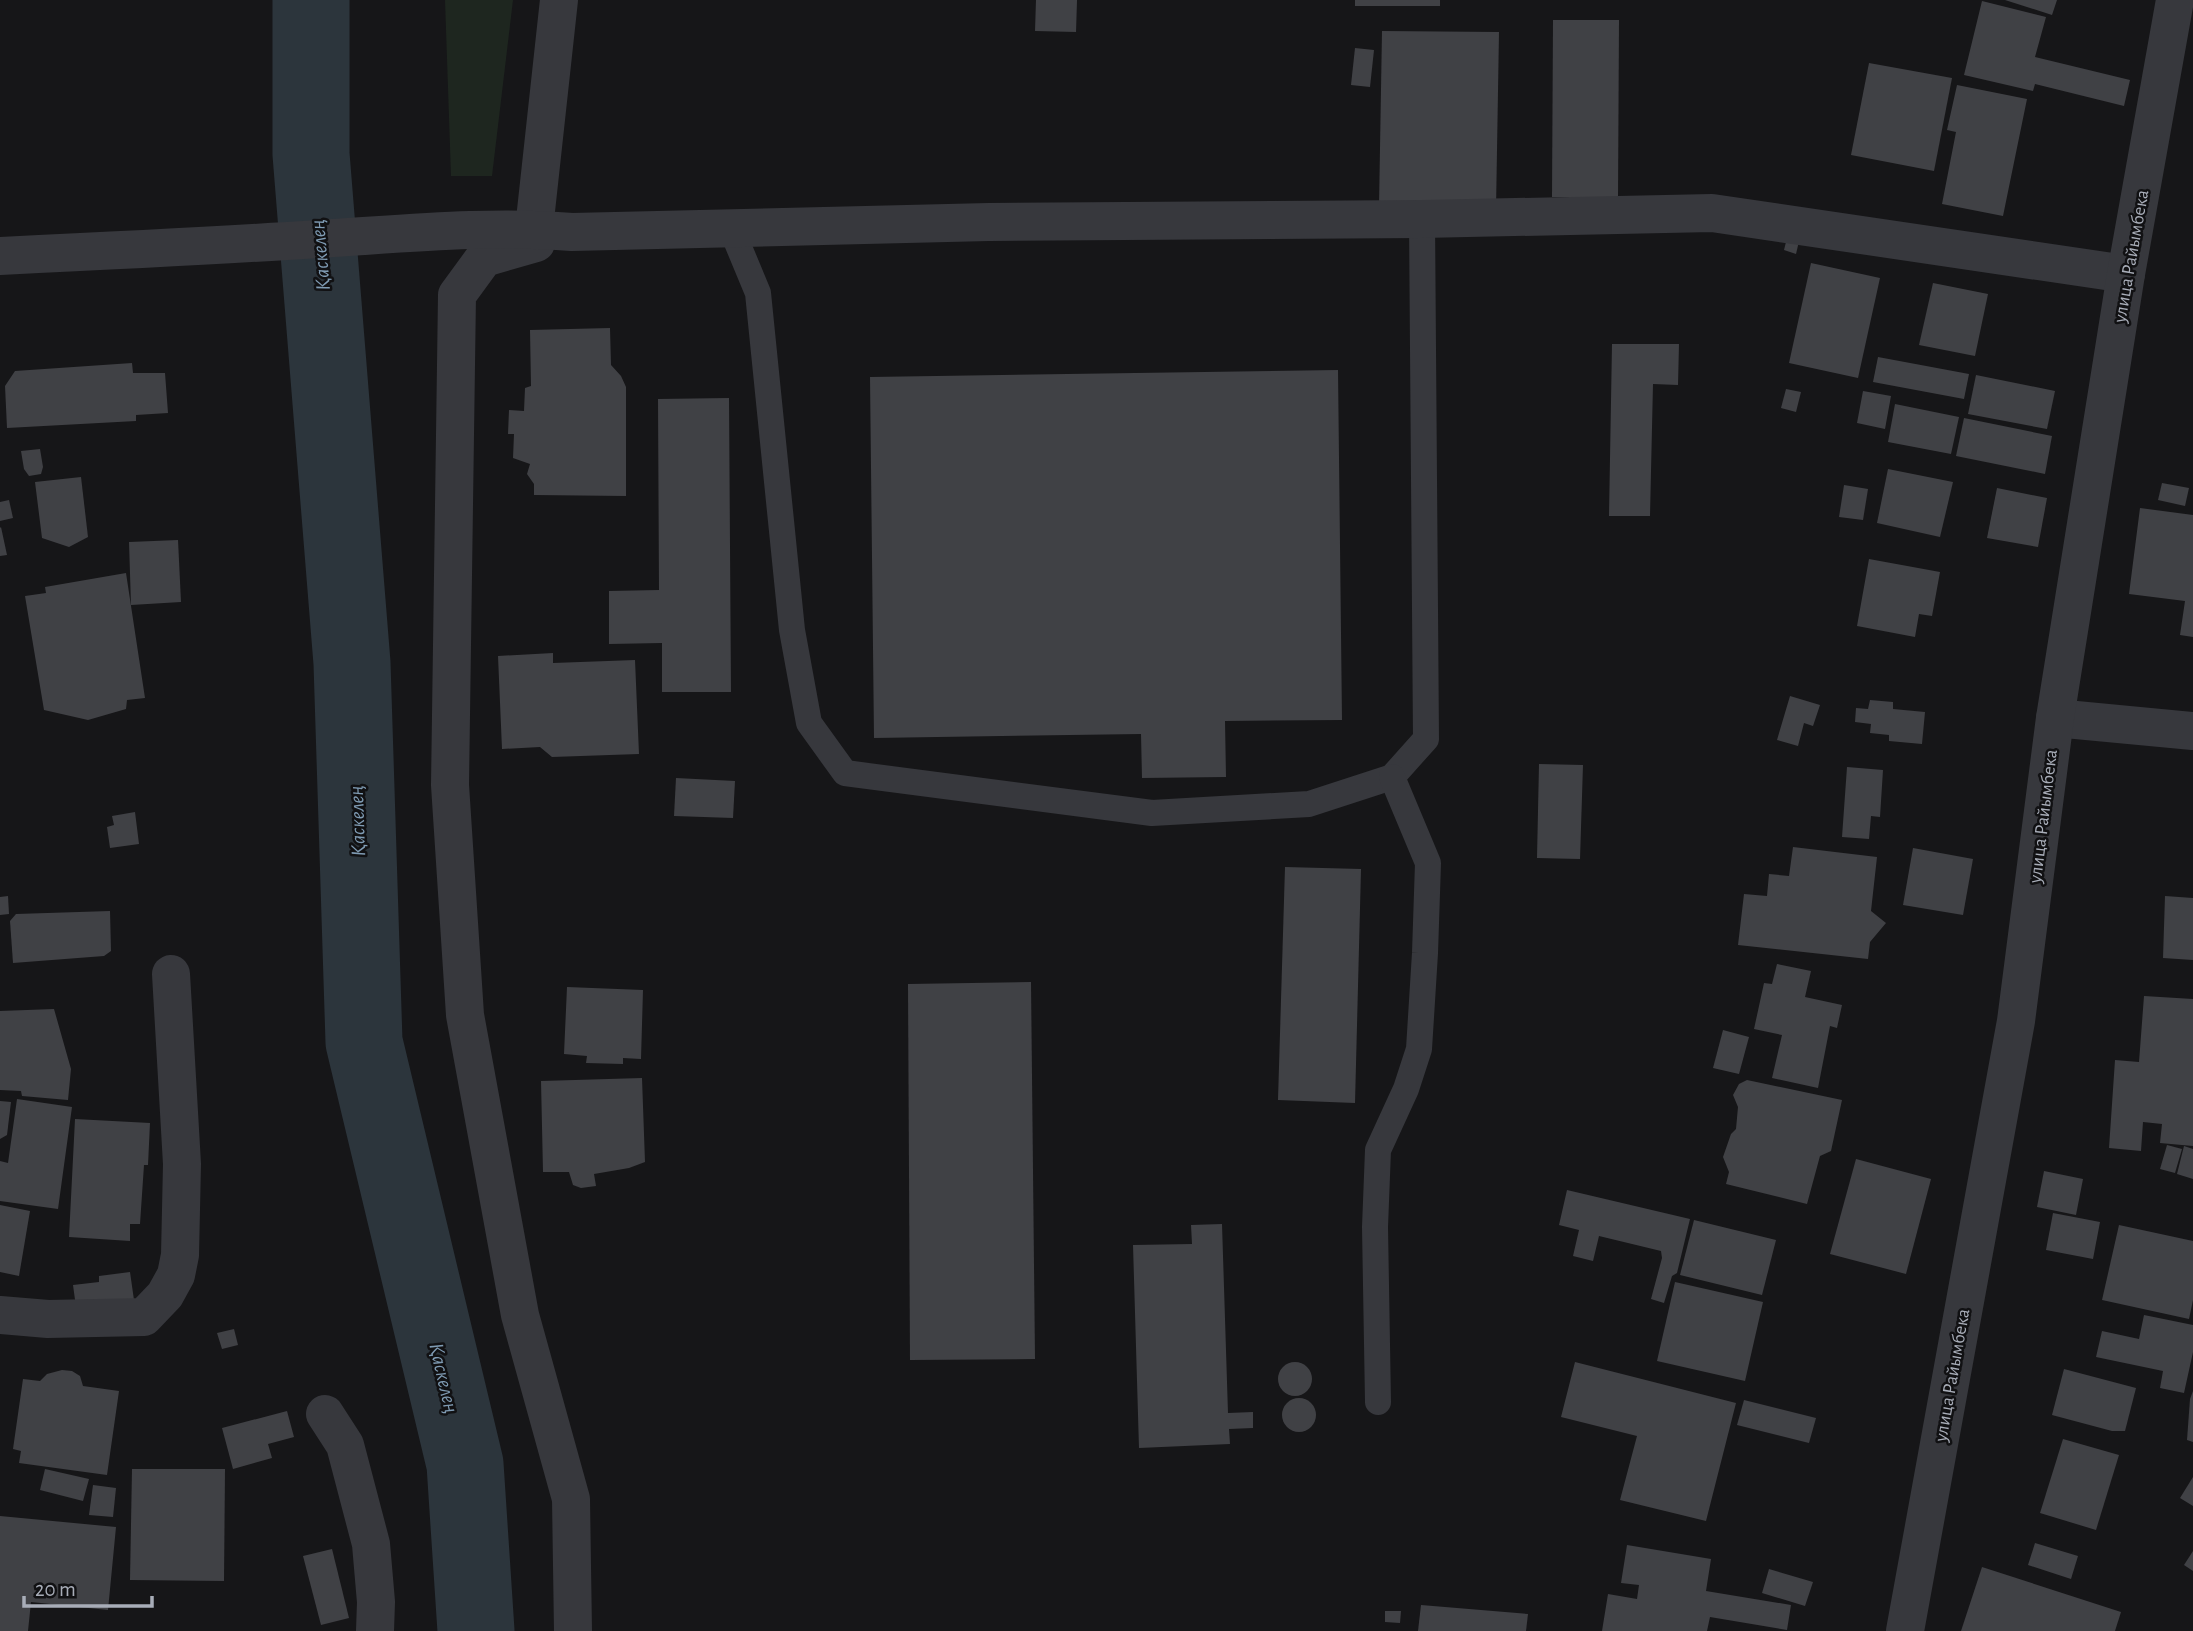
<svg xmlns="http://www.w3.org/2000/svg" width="2193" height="1631" font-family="'Alegreya Sans',sans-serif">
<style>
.green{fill:#1e261f}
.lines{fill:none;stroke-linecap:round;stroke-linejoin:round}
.river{stroke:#2c353c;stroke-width:77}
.building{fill:#404145}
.service{stroke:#37383d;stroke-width:26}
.minor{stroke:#37383d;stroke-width:38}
.tertiary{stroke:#37383d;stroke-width:38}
.labels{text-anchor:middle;stroke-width:5;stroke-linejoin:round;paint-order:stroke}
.street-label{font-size:19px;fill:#a8adb8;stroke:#111113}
.water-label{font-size:21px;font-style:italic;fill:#7f9bb3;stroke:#111113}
</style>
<rect width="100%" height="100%" fill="#161618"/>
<polygon class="green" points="445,0 513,0 492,176 451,176"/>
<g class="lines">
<polyline class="river" points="311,0 311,154 352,663 364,1042 465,1464 476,1631"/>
</g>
<g class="building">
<polygon points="1036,0 1077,0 1076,32 1035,31"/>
<rect x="1355" y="0" width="85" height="6"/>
<polygon points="2005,0 2057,0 2052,15"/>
<polygon points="1982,1 2046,17 2035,57 2130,80 2124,106 2035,84 2033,91 1964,75"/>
<polygon points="1553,20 1619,20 1618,197 1552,197"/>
<polygon points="1382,31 1499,32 1496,209 1379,207"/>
<polygon points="1355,48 1374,50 1370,87 1351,85"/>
<polygon points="1869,63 1952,78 1934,171 1851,155"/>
<polygon points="1957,85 2027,99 2003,216 1942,204 1956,132 1947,130"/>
<polygon points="1788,234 1800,237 1796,254 1784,250"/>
<polygon points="1811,263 1880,278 1858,378 1789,363"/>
<polygon points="1933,283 1988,294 1975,356 1919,345"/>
<polygon points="610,328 611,365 621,376 626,387 626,496 534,495 534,484 527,474 530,464 513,458 514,434 508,434 509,410 524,411 525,388 531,386 530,330"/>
<polygon points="1612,344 1679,344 1678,385 1653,384 1650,516 1609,516"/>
<polygon points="1878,357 1969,374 1964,399 1873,382"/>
<polygon points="132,363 133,373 165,373 168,413 136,415 136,421 7,428 5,386 15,371"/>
<polygon points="1338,370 1342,720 1225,721 1226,777 1142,778 1141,734 874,738 870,377"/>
<polygon points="1976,375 2055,391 2047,429 1968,414"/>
<polygon points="1786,389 1801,392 1796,412 1781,408"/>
<polygon points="1863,391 1891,396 1885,429 1857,423"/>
<polygon points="729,398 731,692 662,692 662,643 609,644 609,591 659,590 658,399"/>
<polygon points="1895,404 1959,417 1951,454 1888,442"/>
<polygon points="1964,418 2052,436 2045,474 1956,456"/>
<polygon points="40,449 43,467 41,474 29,476 24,469 21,451"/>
<polygon points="1888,469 1953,482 1940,537 1877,523"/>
<polygon points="81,477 88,537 69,547 42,538 35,482"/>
<polygon points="2162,483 2189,488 2185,506 2158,500"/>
<polygon points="1844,485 1868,489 1863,520 1839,517"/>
<polygon points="1997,488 2047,498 2038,547 1987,538"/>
<polygon points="9,500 13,518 0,521 0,502"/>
<polygon points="2140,508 2193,515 2193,637 2180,635 2185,601 2129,594"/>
<polygon points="1,527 7,555 0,556 0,528"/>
<polygon points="178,540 181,602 131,605 129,542"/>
<polygon points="1869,559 1940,572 1932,616 1919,614 1915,637 1857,626"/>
<polygon points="126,573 145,698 127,700 126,709 88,720 44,710 25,596 46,593 45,587"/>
<polygon points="553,653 553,663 635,660 639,754 552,757 540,747 502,749 498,656"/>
<polygon points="1790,696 1820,705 1813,726 1804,723 1798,746 1777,740"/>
<polygon points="1870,700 1893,702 1893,709 1925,712 1922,744 1889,741 1889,735 1870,733 1871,724 1855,722 1856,708 1868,709"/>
<polygon points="1539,764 1583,765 1580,859 1537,858"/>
<polygon points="1847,767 1883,770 1880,817 1871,816 1869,839 1842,837"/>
<polygon points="676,778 735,781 733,818 674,816"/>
<polygon points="135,812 139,844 110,848 107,827 114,825 112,816"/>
<polygon points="1793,847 1877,857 1871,911 1886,923 1870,942 1868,959 1738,945 1744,894 1767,896 1769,874 1789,876"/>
<polygon points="1913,848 1973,859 1963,915 1903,905"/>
<polygon points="1285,867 1361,869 1355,1103 1278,1100"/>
<polygon points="8,896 9,914 0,915 0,897"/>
<polygon points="2165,896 2193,898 2193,960 2163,958"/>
<polygon points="110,911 111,951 104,956 13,963 10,921 16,914"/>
<polygon points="1777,964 1811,971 1805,997 1842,1005 1837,1028 1830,1026 1818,1088 1772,1078 1782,1035 1754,1029 1764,983 1772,984"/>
<polygon points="1031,982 1035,1359 910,1360 908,984"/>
<polygon points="567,987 643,990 641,1059 623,1058 623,1064 586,1063 587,1056 564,1054"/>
<polygon points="2144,996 2193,999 2193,1146 2160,1143 2162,1124 2143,1122 2141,1151 2109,1148 2115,1060 2139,1062"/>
<polygon points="54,1009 71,1069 68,1100 22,1096 21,1091 0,1090 0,1011"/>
<polygon points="1723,1030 1749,1037 1739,1074 1713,1068"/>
<polygon points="642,1078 645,1162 629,1168 594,1174 596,1186 581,1188 573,1185 569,1172 543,1172 541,1081"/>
<polygon points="1747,1080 1842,1100 1831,1151 1820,1156 1807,1204 1726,1184 1729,1172 1723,1157 1731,1134 1736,1129 1738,1107 1733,1095 1739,1084"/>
<polygon points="17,1099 72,1107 58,1209 0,1201 0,1161 8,1163"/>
<polygon points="0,1101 11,1102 7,1135 0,1139"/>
<polygon points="75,1119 150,1123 148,1165 144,1165 140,1224 130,1224 130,1241 69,1237"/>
<polygon points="2167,1145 2182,1149 2175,1173 2160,1169"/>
<polygon points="2184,1146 2193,1149 2193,1179 2177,1174"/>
<polygon points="1856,1159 1931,1179 1906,1274 1830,1254"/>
<polygon points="2044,1171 2083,1179 2076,1215 2037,1207"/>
<polygon points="1567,1190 1690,1219 1677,1273 1672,1276 1664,1303 1651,1299 1662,1258 1661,1251 1599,1236 1593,1261 1573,1256 1579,1230 1559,1225"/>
<polygon points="0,1205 30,1211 19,1276 0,1272"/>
<polygon points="2053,1213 2100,1222 2093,1259 2046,1250"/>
<polygon points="1694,1220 1776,1240 1762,1295 1680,1275"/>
<polygon points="1222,1224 1228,1413 1253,1412 1253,1428 1229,1429 1230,1444 1139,1448 1133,1245 1192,1244 1191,1225"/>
<polygon points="2119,1225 2193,1241 2193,1300 2189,1319 2102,1300"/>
<polygon points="130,1272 134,1300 76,1307 73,1285 99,1282 99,1276"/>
<polygon points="1675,1282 1763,1302 1745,1381 1657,1361"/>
<polygon points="2144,1315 2193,1325 2193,1352 2184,1393 2160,1388 2163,1371 2096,1357 2102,1331 2139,1339"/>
<polygon points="234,1329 238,1345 222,1349 217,1333"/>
<polygon points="1575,1362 1736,1403 1706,1521 1620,1500 1637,1436 1561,1417"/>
<circle cx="1295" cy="1379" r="17"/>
<polygon points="2064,1369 2136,1388 2125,1431 2112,1431 2052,1415"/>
<polygon points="62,1370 72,1371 80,1376 83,1386 119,1391 107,1475 19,1463 21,1451 13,1449 23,1379 40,1381 47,1374"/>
<polygon points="2193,1391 2193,1442 2187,1440 2190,1399"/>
<circle cx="1299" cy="1415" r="17"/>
<polygon points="1744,1400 1816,1418 1809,1443 1737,1425"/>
<polygon points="287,1411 294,1437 268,1444 272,1458 233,1469 222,1428"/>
<polygon points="2063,1439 2119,1455 2096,1530 2040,1513"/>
<polygon points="45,1469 89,1479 83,1501 40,1490"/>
<polygon points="132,1469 225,1469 224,1581 130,1580"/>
<polygon points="2193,1477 2193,1506 2180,1498"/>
<polygon points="93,1485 116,1488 113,1517 89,1515"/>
<polygon points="0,1516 116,1527 108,1610 31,1602 28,1631 0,1631"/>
<polygon points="2035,1543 2078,1556 2071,1579 2028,1565"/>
<polygon points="1627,1545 1711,1559 1706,1591 1791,1605 1787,1630 1710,1617 1707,1631 1602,1631 1608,1594 1637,1599 1639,1585 1621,1583"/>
<polygon points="332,1549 349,1618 321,1625 303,1556"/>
<polygon points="2193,1551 2193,1571 2184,1565"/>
<polygon points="1982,1567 2121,1612 2115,1631 1961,1631"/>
<polygon points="1769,1569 1813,1582 1805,1606 1762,1593"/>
<polygon points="1421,1605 1528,1614 1526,1631 1418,1631"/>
<polygon points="1385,1611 1401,1611 1400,1623 1385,1622"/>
</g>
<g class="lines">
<g class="service">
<polyline points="731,228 758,293 792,630 809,723 845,773 1152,813 1309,804 1392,777 1426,739 1422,219"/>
<polyline points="1378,1402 1375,1227 1378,1150 1406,1089 1419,1049 1425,953 1428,863 1392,777"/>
</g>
<g class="minor">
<polyline points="534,229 559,0"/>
<polyline points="536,243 484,258 457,295 450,785 465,1015 520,1315 571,1499 573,1631"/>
<path d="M0 256C106 251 212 246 318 239 402 234 488 225 572 232L989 222 1422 219 1712 213 2126 274"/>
<polyline points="2055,718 2193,731"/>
<polyline points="0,1315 48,1319 144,1317 165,1295 176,1275 180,1255 182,1164 171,974"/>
<polyline points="325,1414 345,1445 371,1544 376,1602 375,1631"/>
</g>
<polyline class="tertiary" points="1905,1631 2016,1021 2055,718 2126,274 2175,0"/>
</g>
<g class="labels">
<g class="street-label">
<text transform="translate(2130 256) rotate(-80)" y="7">улица Райымбека</text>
<text transform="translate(2042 816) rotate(-83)" y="7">улица Райымбека</text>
<text transform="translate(1951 1375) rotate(-80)" y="7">улица Райымбека</text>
</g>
<g class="water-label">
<text transform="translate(320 255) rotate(-95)" y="7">Қаскелең</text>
<text transform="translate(357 821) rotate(-92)" y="7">Қаскелең</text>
<text transform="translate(444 1378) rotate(77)" y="7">Қаскелең</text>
</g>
</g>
<path d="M24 1596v10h128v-10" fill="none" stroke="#a8adb8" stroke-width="3.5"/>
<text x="35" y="1596" font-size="21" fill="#a8adb8" stroke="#111113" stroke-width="5" paint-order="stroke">20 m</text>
</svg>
